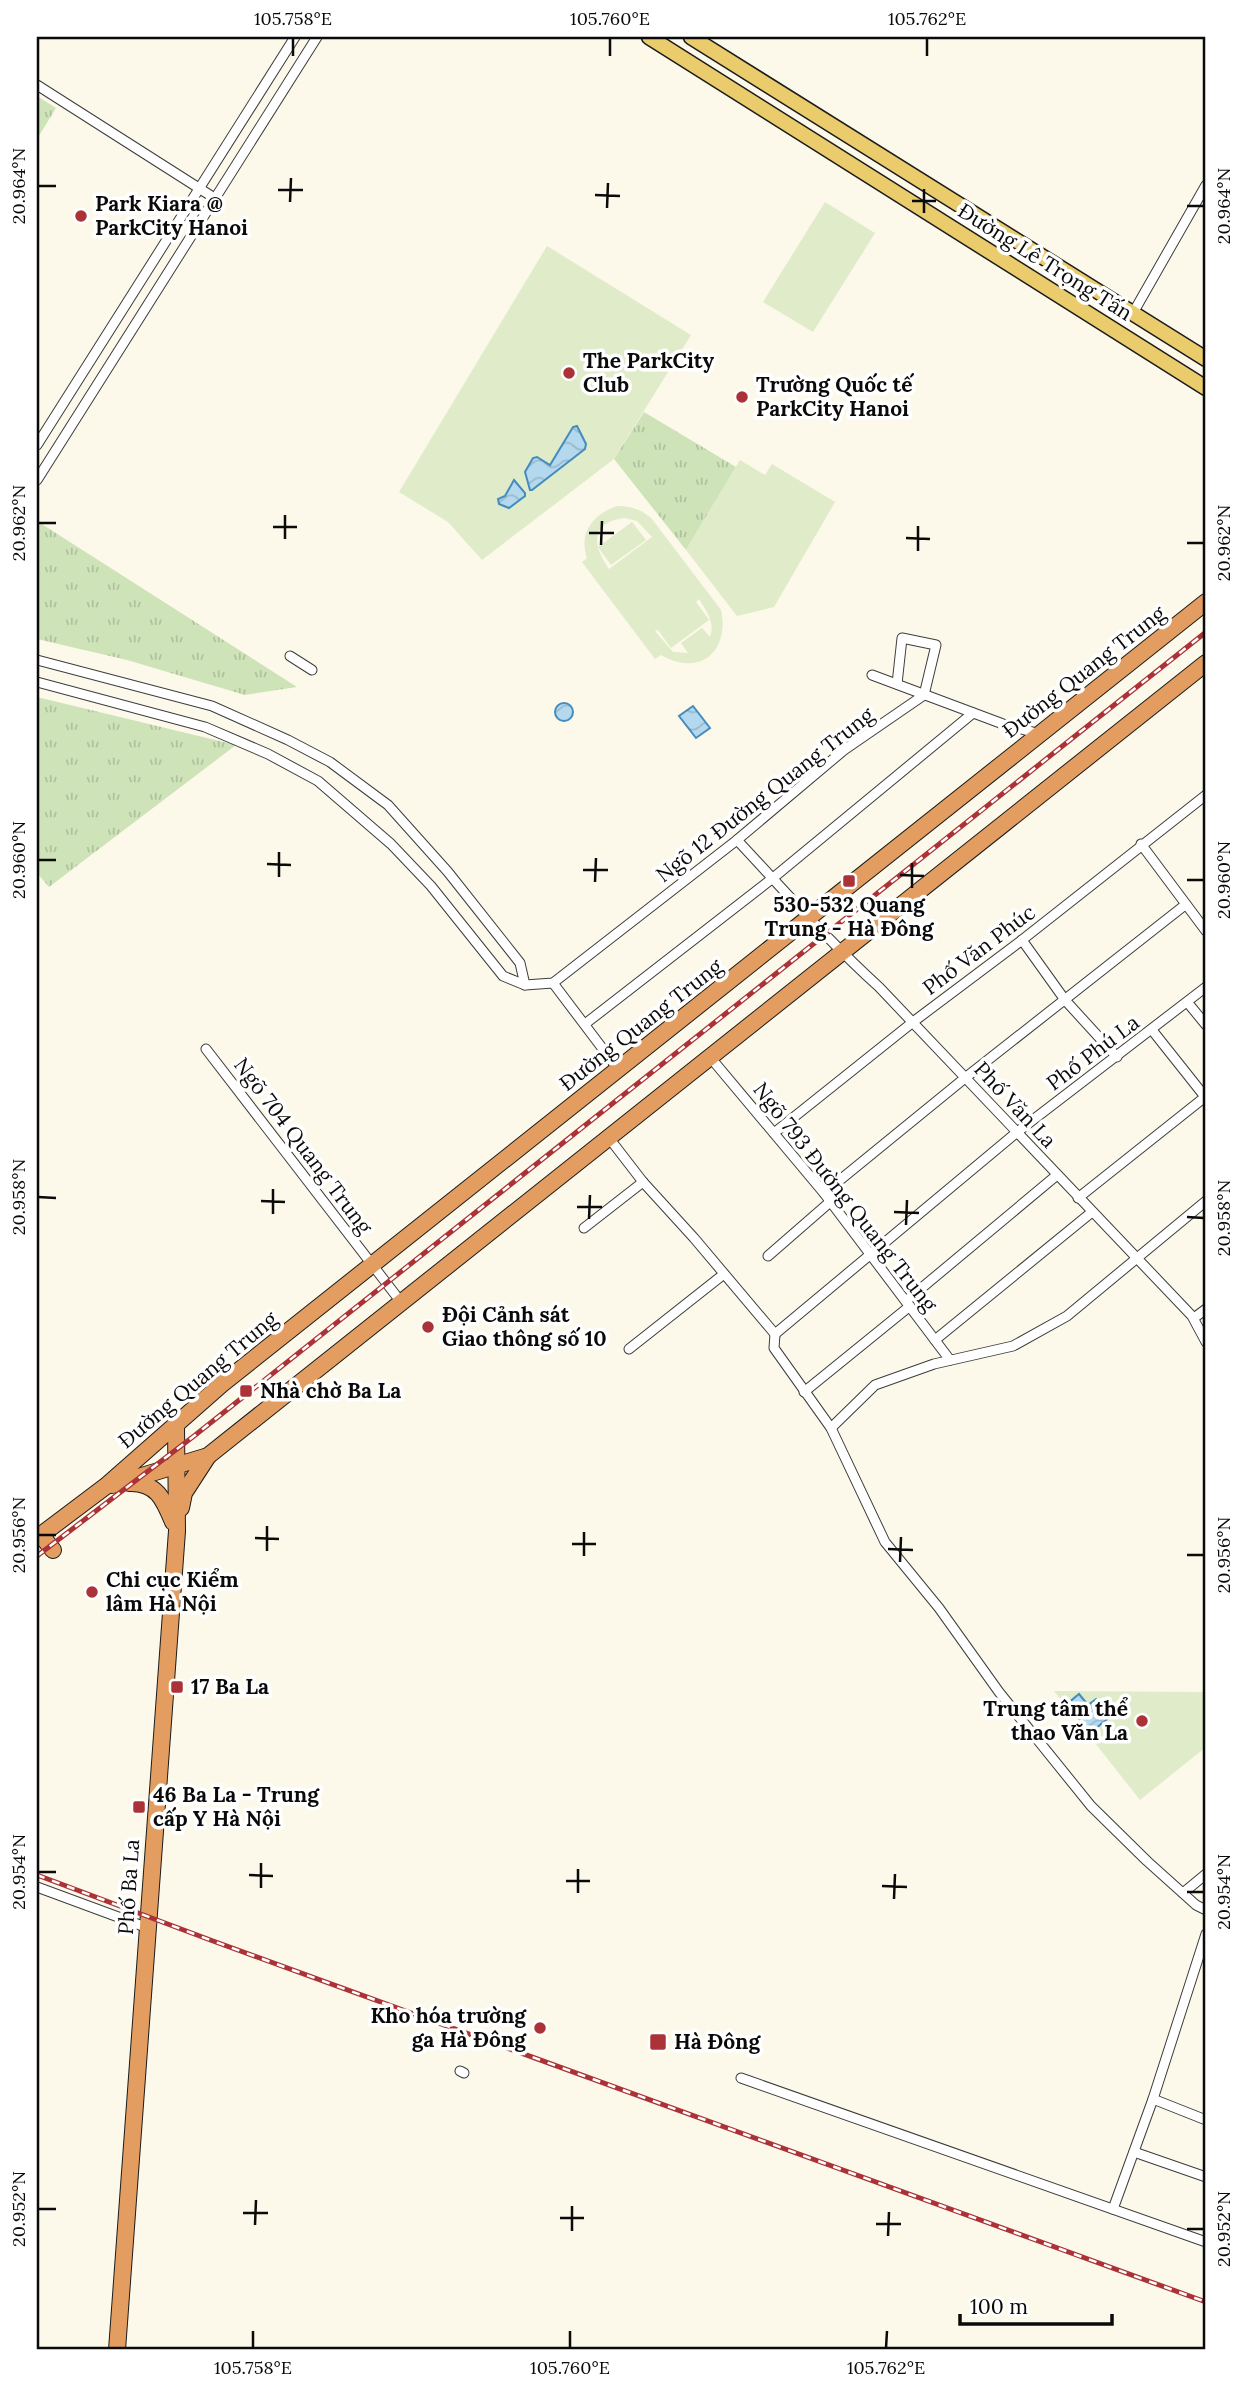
<svg xmlns="http://www.w3.org/2000/svg" width="1243" height="2387" font-family="Lora,serif">
<style>
.grass{fill:url(#grass-tufts)}
.pitch{fill:#dfebc9;fill-rule:evenodd}
.water{fill:url(#water-waves);stroke:#438cbe;stroke-width:2}
.lines{fill:none;stroke-linecap:round;stroke-linejoin:round}
.street-casing{stroke:#3d3d3d;stroke-width:11}
.primary-casing{stroke:#1b1b1b;stroke-width:17}
.highway-casing{stroke:#1b1b1b;stroke-width:18}
.street{stroke:#fff;stroke-width:9}
.primary{stroke:#eacc6d;stroke-width:14}
.highway{stroke:#e49d60;stroke-width:16}
.rail-casing{stroke:#ab3237;stroke-width:5}
.rail{stroke:#fff;stroke-width:2.5;stroke-dasharray:8;stroke-linecap:butt}
.ticks{fill:none;stroke:#0a0a0a;stroke-width:2.5}
.poi-dot{fill:#ab3237;stroke:#fff;stroke-width:2.5}
.labels{text-anchor:middle;stroke-width:7;stroke-linejoin:round;paint-order:stroke}
.poi-label{font-size:21px;font-weight:bold;fill:#0a0a0a;stroke:#fff;text-anchor:start}
.street-label{font-size:21px;fill:#0a0a0a;stroke:#fff}
.neatline{fill:none;stroke:#0a0a0a;stroke-width:2.5}
.ticks-label{font-size:18px;text-anchor:middle;fill:#0a0a0a}
</style>
<defs>
<pattern id="grass-tufts" width="24" height="20" patternUnits="userSpaceOnUse" patternTransform="scale(1.75)"><rect width="24" height="20" fill="#cee3b8"/><path d="M3 7l-1-3M5 7V3M7 7l1-3M15 17l-1-3M17 17v-4M19 17l1-3" fill="none" stroke="#b0c19d"/></pattern>
<pattern id="water-waves" width="16" height="10" patternUnits="userSpaceOnUse" patternTransform="scale(1.75)"><rect width="16" height="10" fill="#b4d9ef"/><path d="M0 5q4-4 8 0t8 0" fill="none" stroke="#99b9cc"/></pattern>
</defs>
<rect width="100%" height="100%" fill="#fdf9ea"/>
<g class="grass">
<polygon points="37,96 56,108 37,139"/>
<polygon points="644,412 736,467 686,550 614,459"/>
<polygon points="37,521 297,687 245,695 127,660 37,639"/>
<polygon points="37,697 236,745 49,887 37,873"/>
</g>
<g class="pitch">
<polygon points="825,202 875,233 813,332 763,302"/>
<polygon points="547,246 691,335 614,459 482,560 448,522 399,492"/>
<polygon points="740,460 765,475 772,464 835,502 774,607 737,616 686,550"/>
<path d="M617 506C631 506 641 509 652 519L721 610C730 652 699 677 661 655L655 659 582 562 587 558C578 532 594 514 617 506ZM625 518 637 521 652 537 609 569C592 545 590 522 625 518ZM699 599C707 612 715 622 710 637L702 628 681 643 688 653 673 652 655 631 658 630 671 648 709 620 696 602Z"/>
<polygon points="632,522 646,540 611,565 598,547"/>
<polygon points="1054,1691 1203,1692 1206,1695 1206,1747 1140,1800"/>
</g>
<g class="water">
<polygon points="577,426 586,444 585,449 532,490 530,490 525,472 533,458 537,457 550,465 573,427"/>
<polygon points="514,480 525,493 525,496 509,508 499,504 498,499 505,496"/>
<circle cx="564" cy="712" r="9"/>
<polygon points="693,706 710,728 696,738 679,716"/>
<polygon points="1079,1694 1088,1705 1096,1699 1111,1716 1090,1733 1067,1704"/>
</g>
<g class="lines">
<defs>
<g id="street">
<polyline points="37,85 216,199"/>
<polyline points="1133,313 1206,185"/>
<polyline points="37,445 295,37"/>
<polyline points="37,480 317,37"/>
<polyline points="290,656 312,670"/>
<polyline points="37,660 212,706 288,740 330,762 388,805 448,872 520,963 525,985"/>
<polyline points="872,675 1003,724 1040,734"/>
<polyline points="37,682 205,727 268,754 318,781 391,844 431,886 503,976 525,985 553,983 737,840 844,750 924,695"/>
<polyline points="897,684 902,638 936,645 924,695"/>
<path d="M737 840C784 890 828 941 879 987L1192 1316 1206 1342"/>
<polyline points="1141,844 1206,931"/>
<polyline points="1022,940 1065,1000 1117,1057"/>
<polyline points="553,983 618,1069"/>
<polyline points="1188,1003 1206,1025"/>
<polyline points="585,1024 773,878 973,713"/>
<polyline points="1152,1030 1206,1098"/>
<polyline points="206,1049 401,1302"/>
<polyline points="710,1057 824,1193 950,1360"/>
<polyline points="774,1133 913,1022 1022,940 1206,795"/>
<polyline points="609,1138 643,1182 694,1238 775,1334"/>
<polyline points="824,1193 965,1078 1185,905"/>
<polyline points="1078,1198 1205,1097"/>
<polyline points="584,1228 643,1182"/>
<polyline points="768,1256 830,1202"/>
<polyline points="906,1301 1057,1175"/>
<polyline points="1194,1318 1206,1309"/>
<polyline points="775,1334 774,1348 831,1428 885,1542 939,1608 999,1692 1091,1806 1147,1861 1196,1905 1206,1910"/>
<polyline points="775,1334 1016,1133 1206,987"/>
<polyline points="935,1340 1092,1212"/>
<polyline points="629,1349 724,1274"/>
<polyline points="804,1392 910,1306"/>
<polyline points="831,1428 875,1385 934,1364 1013,1346 1067,1316 1206,1201"/>
<polyline points="37,1887 148,1928"/>
<polyline points="1183,1893 1206,1874"/>
<polyline points="460,2071 464,2073"/>
<polyline points="741,2078 1206,2242"/>
<polyline points="1153,2099 1206,2120"/>
<polyline points="1134,2152 1206,2177"/>
<polyline points="1113,2209 1153,2099 1206,1934"/>
</g>
<g id="primary">
<polyline points="649,37 1206,388"/>
<polyline points="691,37 1206,359"/>
</g>
<g id="highway">
<path d="M129 1483C157 1482 164 1500 173 1522"/>
<polyline points="112,1485 208,1456 1206,663"/>
<polyline points="181,1508 184,1493 208,1456"/>
<polyline points="41,1535 53,1550"/>
<polyline points="37,1538 106,1486 222,1384 1206,602"/>
<polyline points="117,2350 177,1531 176,1425"/>
</g>
</defs>
<use href="#street" class="street-casing"/>
<use href="#primary" class="primary-casing"/>
<use href="#highway" class="highway-casing"/>
<use href="#street" class="street"/>
<use href="#primary" class="primary"/>
<use href="#highway" class="highway"/>
<defs>
<g id="rail">
<polyline points="37,1556 194,1436 1206,632"/>
<polyline points="37,1875 213,1941 1206,2302"/>
</g>
</defs>
<use href="#rail" class="rail-casing"/>
<use href="#rail" class="rail"/>
</g>
<path class="ticks" d="M293 56V38M610 56V38M927 56V38M38 186H56M278 190H303M595 195 620 196M912 201H936M290 202 291 178M1187 206H1204M607 208 608 183M924 213V189M38 523H56M273 527H297M589 533H614M906 538 930 539M285 539V515M1187 543H1204M601 545 602 521M918 551V526M38 860H56M267 864 291 865M583 870H608M900 875 924 876M279 877V852M1187 880H1204M595 882 596 858M912 888V863M38 1197 56 1198M261 1201 285 1202M577 1207H602M894 1212 919 1213M273 1214V1189M1187 1217 1204 1218M589 1219 590 1195M906 1225 907 1200M38 1535H56M255 1538 279 1539M572 1544H596M888 1549 913 1550M267 1551V1526M1187 1555H1204M584 1556V1532M900 1562 901 1537M38 1872H56M249 1875 273 1876M566 1881H590M882 1886 907 1887M261 1888V1863M1187 1892H1204M578 1893V1869M894 1899 895 1874M38 2209H56M243 2213H268M560 2218H584M876 2224H901M255 2225 256 2200M1187 2229H1204M572 2231V2206M888 2236 889 2212M253 2348V2331M570 2348V2331M886 2348 887 2331"/>
<g class="poi-dot">
<circle cx="81" cy="216" r="7"/>
<circle cx="569" cy="373" r="7"/>
<circle cx="742" cy="397" r="7"/>
<rect x="842" y="874" width="14" height="14" rx="3.5"/>
<circle cx="428" cy="1327" r="7"/>
<rect x="239" y="1384" width="14" height="14" rx="3.5"/>
<circle cx="92" cy="1592" r="7"/>
<rect x="170" y="1680" width="14" height="14" rx="3.5"/>
<circle cx="1142" cy="1721" r="7"/>
<rect x="132" y="1800" width="14" height="14" rx="3.5"/>
<circle cx="540" cy="2028" r="7"/>
<rect x="649" y="2033" width="18" height="18" rx="3.5"/>
</g>
<g class="labels">
<g class="poi-label">
<text x="95" y="211">Park Kiara @<tspan x="95" dy="24">ParkCity Hanoi</tspan></text>
<text x="583" y="368">The ParkCity<tspan x="583" dy="24">Club</tspan></text>
<text x="756" y="392">Trường Quốc tế<tspan x="756" dy="24">ParkCity Hanoi</tspan></text>
<text x="849" y="912" text-anchor="middle">530-532 Quang<tspan x="849" dy="24">Trung - Hà Đông</tspan></text>
<text x="442" y="1322">Đội Cảnh sát<tspan x="442" dy="24">Giao thông số 10</tspan></text>
<text x="260" y="1398">Nhà chờ Ba La</text>
<text x="106" y="1587">Chi cục Kiểm<tspan x="106" dy="24">lâm Hà Nội</tspan></text>
<text x="191" y="1694">17 Ba La</text>
<text x="1128" y="1716" text-anchor="end">Trung tâm thể<tspan x="1128" dy="24">thao Văn La</tspan></text>
<text x="153" y="1802">46 Ba La - Trung<tspan x="153" dy="24">cấp Y Hà Nội</tspan></text>
<text x="526" y="2023" text-anchor="end">Kho hóa trường<tspan x="526" dy="24">ga Hà Đông</tspan></text>
<text x="674" y="2049">Hà Đông</text>
</g>
<g class="street-label">
<text transform="translate(1045 262) rotate(32)" y="7">Đường Lê Trọng Tấn</text>
<text transform="translate(1084 672) rotate(-38)" y="7">Đường Quang Trung</text>
<text transform="translate(765 795) rotate(-38)" y="7">Ngõ 12 Đường Quang Trung</text>
<text transform="translate(979 950) rotate(-37)" y="7">Phố Văn Phúc</text>
<text transform="translate(641 1025) rotate(-38)" y="7">Đường Quang Trung</text>
<text transform="translate(1093 1053) rotate(-37)" y="7">Phố Phú La</text>
<text transform="translate(1015 1105) rotate(47)" y="7">Phố Văn La</text>
<text transform="translate(303 1146) rotate(53)" y="7">Ngõ 704 Quang Trung</text>
<text transform="translate(845 1197) rotate(52)" y="7">Ngõ 793 Đường Quang Trung</text>
<text transform="translate(198 1380) rotate(-40)" y="7">Đường Quang Trung</text>
<text transform="translate(129 1887) rotate(-86)" y="7">Phố Ba La</text>
</g>
</g>
<rect width="1243" height="2387" fill="none" stroke="#ffffff" stroke-width="77"/>
<path d="M960 2314v10h152v-10" fill="none" stroke="#0a0a0a" stroke-width="3.5"/>
<text x="970" y="2314" font-size="21" fill="#0a0a0a" stroke="#ffffff" stroke-width="5" paint-order="stroke">100 m</text>
<rect x="38" y="38" width="1166" height="2310" class="neatline"/>
<g class="ticks-label">
<text x="293" y="25">105.758°E</text>
<text x="610" y="25">105.760°E</text>
<text x="927" y="25">105.762°E</text>
<text transform="translate(19 186) rotate(-90)" y="6">20.964°N</text>
<text transform="translate(1224 206) rotate(-90)" y="6">20.964°N</text>
<text transform="translate(19 523) rotate(-90)" y="6">20.962°N</text>
<text transform="translate(1224 543) rotate(-90)" y="6">20.962°N</text>
<text transform="translate(19 860) rotate(-90)" y="6">20.960°N</text>
<text transform="translate(1224 880) rotate(-90)" y="6">20.960°N</text>
<text transform="translate(19 1197) rotate(-90)" y="6">20.958°N</text>
<text transform="translate(1224 1218) rotate(-90)" y="6">20.958°N</text>
<text transform="translate(19 1535) rotate(-90)" y="6">20.956°N</text>
<text transform="translate(1224 1555) rotate(-90)" y="6">20.956°N</text>
<text transform="translate(19 1872) rotate(-90)" y="6">20.954°N</text>
<text transform="translate(1224 1892) rotate(-90)" y="6">20.954°N</text>
<text transform="translate(19 2209) rotate(-90)" y="6">20.952°N</text>
<text transform="translate(1224 2229) rotate(-90)" y="6">20.952°N</text>
<text x="253" y="2374">105.758°E</text>
<text x="570" y="2374">105.760°E</text>
<text x="886" y="2374">105.762°E</text>
</g>
</svg>
